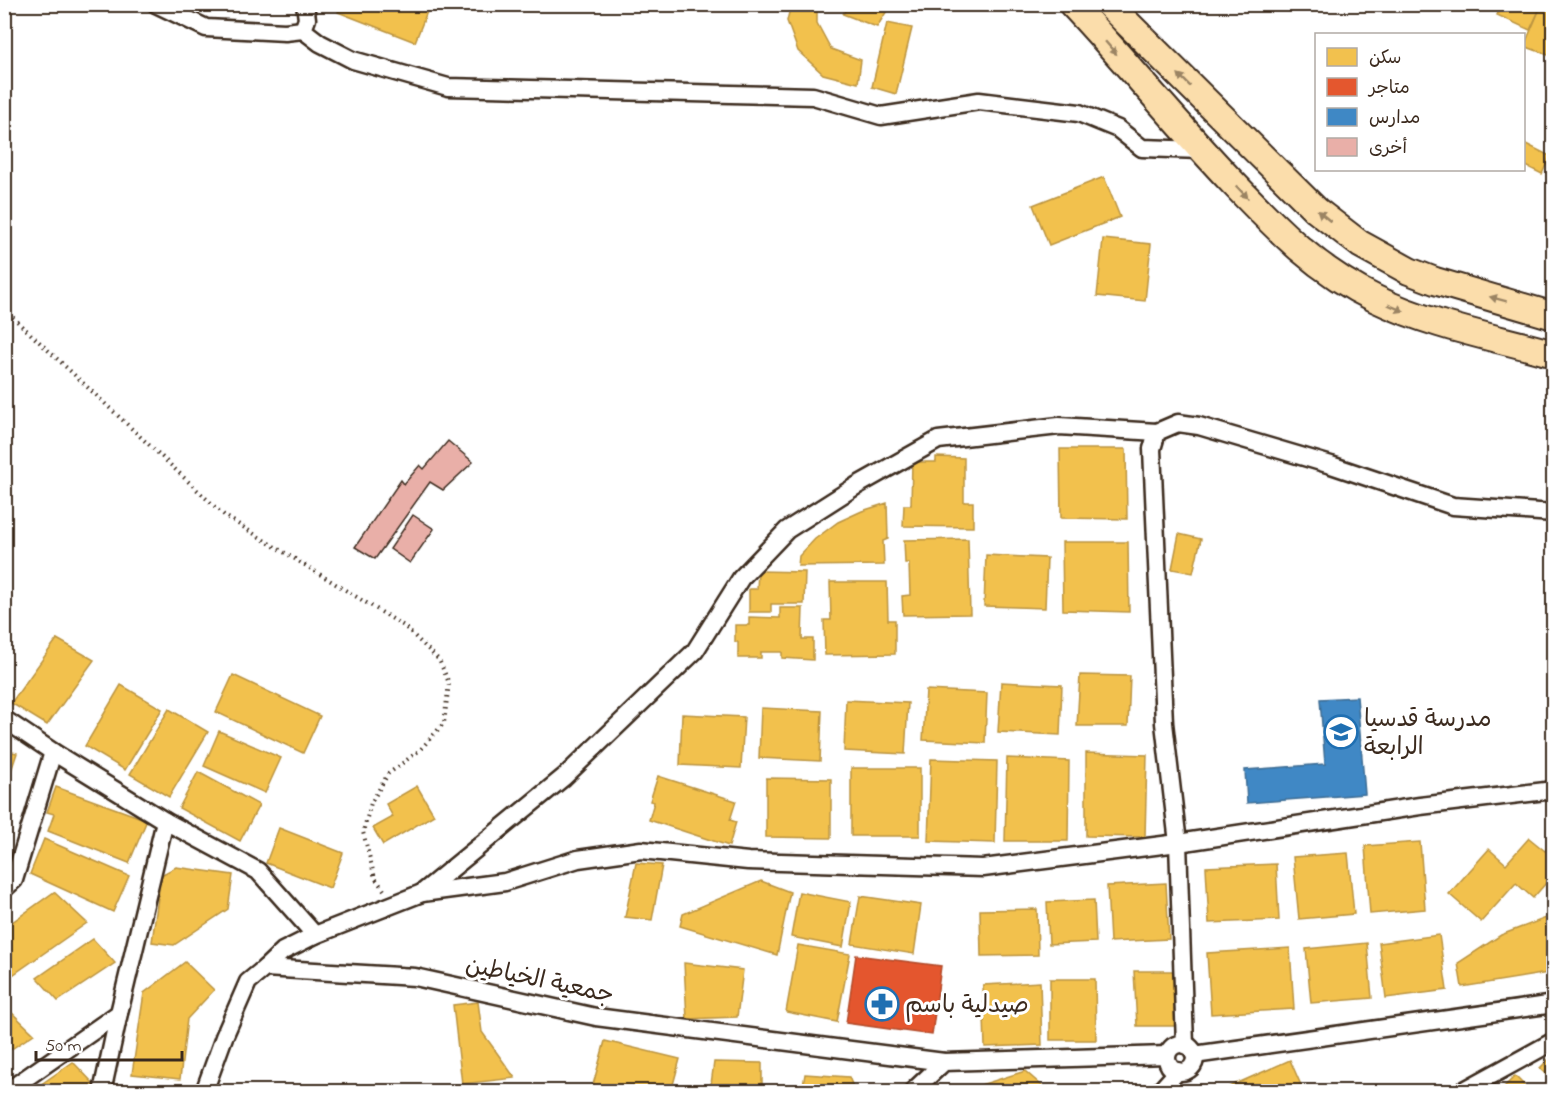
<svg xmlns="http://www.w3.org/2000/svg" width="1558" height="1096" font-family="'Indie Flower','Playpen Sans Arabic',sans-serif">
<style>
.homes{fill:#f2c14e;stroke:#bb9440;stroke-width:1.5}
.shops{fill:#e4572e;stroke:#b14a29;stroke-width:1.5}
.schools{fill:#3f88c5;stroke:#3e6c93;stroke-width:1.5}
.building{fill:#e9afa8;stroke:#3b2a1e;stroke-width:1.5}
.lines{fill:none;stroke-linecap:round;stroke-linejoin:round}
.minor-casing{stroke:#3b2a1e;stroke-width:21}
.primary-casing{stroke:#3b2a1e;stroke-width:30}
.path{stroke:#3b2a1e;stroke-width:4;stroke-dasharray:1.5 4.5;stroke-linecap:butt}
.minor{stroke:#fff;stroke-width:16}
.primary{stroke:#fbddab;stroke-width:26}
.oneway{fill:#9b8464}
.labels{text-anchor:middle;stroke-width:6;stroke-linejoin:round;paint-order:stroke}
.poi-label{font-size:24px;fill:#3b2a1e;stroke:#fff;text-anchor:start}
.street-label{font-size:24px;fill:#3b2a1e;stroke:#fff}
</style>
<rect width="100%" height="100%" fill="#fff"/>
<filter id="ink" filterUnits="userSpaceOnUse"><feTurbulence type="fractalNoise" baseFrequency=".0167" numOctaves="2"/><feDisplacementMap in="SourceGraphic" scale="12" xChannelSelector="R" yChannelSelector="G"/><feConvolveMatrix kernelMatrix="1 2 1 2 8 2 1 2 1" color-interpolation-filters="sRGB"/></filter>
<g filter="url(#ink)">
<g class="homes">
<polygon points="341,4 430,4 415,42 338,12"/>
<polygon points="791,4 817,4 817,23 831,49 861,60 858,83 823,74 798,51 787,21"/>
<polygon points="849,4 891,4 877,27 843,14"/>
<polygon points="1502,4 1542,4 1530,30 1497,15"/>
<polygon points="1542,4 1554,4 1554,50 1551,56 1524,46"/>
<polygon points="887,23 912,28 896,94 872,87"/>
<polygon points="1524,143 1550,156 1542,174 1524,165"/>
<polygon points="1104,177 1120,217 1049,245 1033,205"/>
<polygon points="1103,239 1151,244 1145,301 1097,296"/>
<polygon points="1060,449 1126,449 1127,519 1061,518"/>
<polygon points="936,457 964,458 964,502 973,502 973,527 903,526 904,505 911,505 912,462 936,462"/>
<polygon points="887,503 888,539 883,541 884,565 798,566 799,556 815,539 838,522 862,511"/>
<polygon points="1179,534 1201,539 1193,573 1172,569"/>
<polygon points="968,539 970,614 903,615 902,596 910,595 909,563 905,563 904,540"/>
<polygon points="1062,542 1128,542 1129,612 1063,610"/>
<polygon points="986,555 1047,558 1045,608 984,606"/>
<polygon points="758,571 805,572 804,604 771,604 771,612 749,612 749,589 757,589"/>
<polygon points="830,582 887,582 888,620 895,620 895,654 825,655 824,620 831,620"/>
<polygon points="780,608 803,608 802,639 813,639 813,660 782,658 782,652 761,652 761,658 738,658 738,642 735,642 735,625 749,625 749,617 780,618"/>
<polygon points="57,639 94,660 47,725 11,703"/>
<polygon points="233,675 320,716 303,753 216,712"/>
<polygon points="1080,675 1130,676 1128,726 1077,726"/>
<polygon points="1001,682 1062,685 1060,735 998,732"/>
<polygon points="121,685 162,709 125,770 85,746"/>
<polygon points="926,690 987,693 985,743 923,740"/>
<polygon points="846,700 908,703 905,754 844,751"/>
<polygon points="761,708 822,711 820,761 759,758"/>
<polygon points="169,709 208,732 169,797 130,774"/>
<polygon points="682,714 744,717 741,768 680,765"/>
<polygon points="219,731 281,758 265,793 204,766"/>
<polygon points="4,750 17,753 4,792"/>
<polygon points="1086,753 1147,755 1145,837 1086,836"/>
<polygon points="1007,758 1069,761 1068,841 1005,841"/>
<polygon points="931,759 997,761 995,843 928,841"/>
<rect x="851" y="768" width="69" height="68"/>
<polygon points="198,772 259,805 240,841 179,808"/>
<polygon points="658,776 736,801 730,820 736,822 729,846 649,820 654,802 650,801"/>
<polygon points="766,778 831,779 831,838 766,837"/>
<polygon points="417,786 434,815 383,845 373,828 393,817 386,804"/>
<polygon points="56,787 147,820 129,863 48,831 54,814 47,812"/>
<polygon points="279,828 343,853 330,888 266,863"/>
<polygon points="1529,838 1545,851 1554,841 1554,874 1533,898 1516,883 1481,922 1449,894 1489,849 1506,864"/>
<polygon points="44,839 129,876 113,912 30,874"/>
<polygon points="1420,842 1425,909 1370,914 1365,846"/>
<polygon points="1348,853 1354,914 1299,919 1293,857"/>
<polygon points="636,863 662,865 652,920 625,917"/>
<polygon points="1276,864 1279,920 1209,923 1206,867"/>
<polygon points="176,867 233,875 228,909 174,945 152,942 161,875"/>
<polygon points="761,881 790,892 777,955 680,926 683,914"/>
<polygon points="1166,883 1169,939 1110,942 1107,886"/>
<polygon points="54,892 87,923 4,981 4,928"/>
<polygon points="799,892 851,902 843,947 791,937"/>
<polygon points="860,896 921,905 914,954 852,944"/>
<polygon points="1094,900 1096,942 1049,944 1047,902"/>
<polygon points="1037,909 1038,955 981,956 980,910"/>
<polygon points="1554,915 1554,972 1462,987 1458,963 1501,935"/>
<polygon points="1439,935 1447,990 1386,998 1379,943"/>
<polygon points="93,939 115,963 58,1001 37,978"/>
<polygon points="1367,943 1372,998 1311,1003 1306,949"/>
<polygon points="798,945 850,954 837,1022 786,1012"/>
<polygon points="1290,948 1294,1009 1211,1014 1207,953"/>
<polygon points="185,962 214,990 187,1019 180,1079 132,1074 144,993"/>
<polygon points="684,963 743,970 737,1017 687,1019"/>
<polygon points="1134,971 1177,971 1177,1026 1137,1026"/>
<polygon points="1050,979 1095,979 1096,1040 1050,1040"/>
<polygon points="1040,982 1042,1045 985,1047 983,985"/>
<polygon points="478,1002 482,1032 515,1078 462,1084 453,1005"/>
<polygon points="7,1008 34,1034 4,1054 4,1010"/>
<polygon points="605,1041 680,1059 671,1092 591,1092"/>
<polygon points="1554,1054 1554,1081 1540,1068"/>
<polygon points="1290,1060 1304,1092 1231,1092 1229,1087"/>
<polygon points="73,1062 94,1084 86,1092 30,1092"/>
<polygon points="714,1062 762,1063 762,1092 710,1092"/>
<polygon points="1025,1071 1049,1092 975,1092 981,1085"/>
<polygon points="805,1074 849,1077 855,1092 802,1092"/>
<polygon points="1515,1076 1531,1092 1499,1092"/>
<polygon points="129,1085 177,1090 177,1092 128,1092"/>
</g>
<polygon class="shops" points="856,955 941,966 932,1035 846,1023"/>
<polygon class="schools" points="1357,697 1365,794 1247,803 1245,770 1325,764 1320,699"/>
<g class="building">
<polygon points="448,441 473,462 443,490 430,482 375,559 355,547 401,480 404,484 420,465 424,469"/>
<polygon points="413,515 434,529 410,563 390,549"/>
</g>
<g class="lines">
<defs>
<g id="minor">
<polyline points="156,4 206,28 285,32 303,30"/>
<polyline points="305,4 307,19 303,30 320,43 353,60 448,87 813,96 881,116 979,101 1079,113 1118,129 1142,148 1201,150"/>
<polyline points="4,719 53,752 165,821"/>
<polyline points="4,889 14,880 53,752"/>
<polyline points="422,893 505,882 578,859 641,850 748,861 983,868 1178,843 1420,806 1554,790"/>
<polyline points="265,968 283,951 315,935 422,893 564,777 695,651 741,578 787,530 856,486 938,440 1059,426 1157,432"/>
<polyline points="119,1013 165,821 258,871 315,935"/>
<circle cx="1181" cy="1058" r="14"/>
<polyline points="1185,1045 1178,843 1164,723 1152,449 1157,432 1178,423 1199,426 1331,465 1453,506 1554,513"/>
<polyline points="1194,1055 1554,1004"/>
<polyline points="6,1092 119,1013 102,1092"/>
<polyline points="204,1092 224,1037 248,982 265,968 415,977 596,1017 944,1062"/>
<polyline points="912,1092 944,1062 1167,1055"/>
<polyline points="1159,1092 1178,1071"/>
<polyline points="1461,1092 1554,1041"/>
</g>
<g id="primary">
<path d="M1072 4C1127 63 1178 125 1233 183 1277 229 1317 271 1376 299 1432 326 1494 337 1554 354"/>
<polyline points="1108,4 1316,210 1360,244 1409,271 1435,281 1554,316"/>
</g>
</defs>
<use href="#minor" class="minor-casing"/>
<use href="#primary" class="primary-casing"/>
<polyline class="path" points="4,309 225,516 404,626 439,660 449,683 444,723 420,750 388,774 371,803 363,832 375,878 384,890"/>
<use href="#minor" class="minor"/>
<use href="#primary" class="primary"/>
</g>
<defs><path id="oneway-solid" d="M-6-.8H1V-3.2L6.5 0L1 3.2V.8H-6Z" transform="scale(1.5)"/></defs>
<g class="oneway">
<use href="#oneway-solid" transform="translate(1111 48) rotate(49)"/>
<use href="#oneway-solid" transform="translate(1184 80) rotate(-135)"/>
<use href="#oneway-solid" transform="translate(1242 192) rotate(46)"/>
<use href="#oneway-solid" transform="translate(1324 216) rotate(-140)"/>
<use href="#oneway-solid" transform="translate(1498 299) rotate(-165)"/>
<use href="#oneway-solid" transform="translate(1396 308) rotate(23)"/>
</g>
</g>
<defs>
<symbol id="school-ring" viewBox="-11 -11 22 22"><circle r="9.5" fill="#fff" stroke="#1f6fb2" stroke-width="1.5"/><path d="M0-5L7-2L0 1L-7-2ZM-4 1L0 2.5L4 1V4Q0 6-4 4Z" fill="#1f6fb2"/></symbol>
<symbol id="pharmacy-ring" viewBox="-11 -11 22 22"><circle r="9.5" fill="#fff" stroke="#1f6fb2" stroke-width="1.5"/><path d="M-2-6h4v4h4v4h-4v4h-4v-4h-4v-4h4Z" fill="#1f6fb2"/></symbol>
</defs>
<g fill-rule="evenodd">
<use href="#school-ring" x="1322" y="713" width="38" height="38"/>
<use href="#pharmacy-ring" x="863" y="985" width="38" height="38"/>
</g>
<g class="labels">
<g class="poi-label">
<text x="1364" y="726">مدرسة قدسيا<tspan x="1364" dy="28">الرابعة</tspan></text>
<text x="905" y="1012">صيدلية باسم</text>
</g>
<g class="street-label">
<text transform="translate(540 979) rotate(12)" y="8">جمعية الخياطين</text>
</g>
</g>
<rect width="1558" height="1096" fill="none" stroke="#fff" stroke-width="24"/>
<rect x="12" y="12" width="1534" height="1072" fill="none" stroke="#3b2a1e" stroke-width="2" filter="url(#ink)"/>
<rect x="1315" y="33" width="210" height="138" fill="#ffffff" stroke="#b1aaa5" stroke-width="1.5"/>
<rect x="1327" y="48" width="30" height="18" fill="#f2c14e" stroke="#b1aaa5" stroke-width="1.5"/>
<text x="1369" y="63" font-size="18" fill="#3b2a1e">سكن</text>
<rect x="1327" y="78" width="30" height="18" fill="#e4572e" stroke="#b1aaa5" stroke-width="1.5"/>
<text x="1369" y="93" font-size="18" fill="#3b2a1e">متاجر</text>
<rect x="1327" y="108" width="30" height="18" fill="#3f88c5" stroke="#b1aaa5" stroke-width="1.5"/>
<text x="1369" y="123" font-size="18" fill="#3b2a1e">مدارس</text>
<rect x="1327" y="138" width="30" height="18" fill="#e9afa8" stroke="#b1aaa5" stroke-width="1.5"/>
<text x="1369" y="153" font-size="18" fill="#3b2a1e">أخرى</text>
<path d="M36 1051v9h146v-9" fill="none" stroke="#3b2a1e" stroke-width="3"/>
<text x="45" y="1051" font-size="18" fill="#3b2a1e" stroke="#ffffff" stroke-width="4.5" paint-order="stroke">50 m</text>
</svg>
